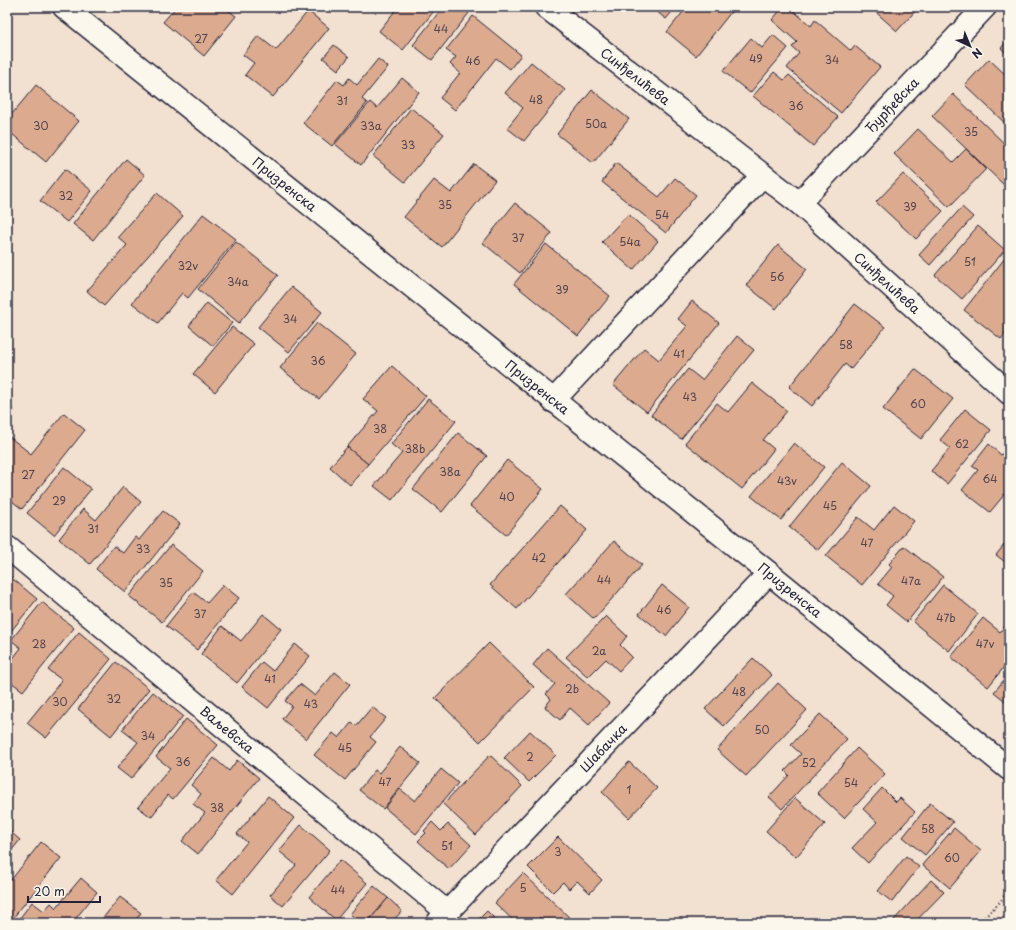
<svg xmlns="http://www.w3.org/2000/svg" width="1016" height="930" font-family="'Playpen Sans',sans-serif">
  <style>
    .building { fill: #dcaa8f; stroke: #22223b }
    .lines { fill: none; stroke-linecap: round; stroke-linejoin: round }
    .street-casing { stroke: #22223b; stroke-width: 25 }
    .path { stroke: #22223b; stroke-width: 2.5; stroke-dasharray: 1 3; stroke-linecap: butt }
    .street { stroke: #fbf7ec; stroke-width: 22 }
    .labels { text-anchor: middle; stroke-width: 3.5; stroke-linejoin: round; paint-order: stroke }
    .number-label { font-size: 11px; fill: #504450 }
    .street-label { font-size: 13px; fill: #22223b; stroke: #fbf7ec }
  </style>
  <rect width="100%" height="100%" fill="#f2e0d0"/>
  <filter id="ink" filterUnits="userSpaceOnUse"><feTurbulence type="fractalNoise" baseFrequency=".025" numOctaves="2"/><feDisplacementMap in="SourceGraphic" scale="8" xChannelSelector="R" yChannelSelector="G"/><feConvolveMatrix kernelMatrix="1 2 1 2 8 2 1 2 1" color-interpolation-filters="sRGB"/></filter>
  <g filter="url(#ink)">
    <!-- building -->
    <g class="building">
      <polygon points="176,7 230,7 228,10 236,16 204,56 163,22"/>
      <polygon points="398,7 437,7 403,50 379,31"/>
      <polygon points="443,7 461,7 469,13 432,60 413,45"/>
      <polygon points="651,7 676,7 666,19"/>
      <polygon points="687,7 699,7 704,10 706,7 735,7 696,56 667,32"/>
      <polygon points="783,7 789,7 811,26 815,20 851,51 855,46 880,67 841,113 787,68 799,53 792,47 797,42 772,20"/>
      <polygon points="870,7 919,7 897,31"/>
      <polygon points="308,11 329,28 273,97 245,75 254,63 243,55 258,36 276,50"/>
      <polygon points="473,16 521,55 510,69 496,58 455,110 440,98 460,73 450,64 456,57 446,50"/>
      <polygon points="773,35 788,48 750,93 723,71 751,38 762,48"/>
      <polygon points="1009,39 1009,56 1001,48"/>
      <polygon points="334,45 349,57 338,70 323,58"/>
      <polygon points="378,59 388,67 362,99 367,103 332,146 303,123 337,80 344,85 349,78 357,85"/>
      <polygon points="989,59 1009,78 1009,127 965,85"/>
      <polygon points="531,62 565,90 524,141 507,128 523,108 505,93"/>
      <polygon points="774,72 784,80 789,75 838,117 813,146 753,96"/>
      <polygon points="402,78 419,92 361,165 335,144 370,102 377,108"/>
      <polygon points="36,85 79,121 46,162 7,130 7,120"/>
      <polygon points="592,90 629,119 593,163 557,134"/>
      <polygon points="953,94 1009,148 1009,181 1005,186 932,116"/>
      <polygon points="411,108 444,134 405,182 373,156"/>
      <polygon points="918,129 953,162 966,149 986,169 949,207 894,154"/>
      <polygon points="126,159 145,175 93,240 73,224"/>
      <polygon points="616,163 659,197 675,178 696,195 666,233 602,182"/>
      <polygon points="474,164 495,180 442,247 404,217 434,180 451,193"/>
      <polygon points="65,169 92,191 67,222 40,201"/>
      <polygon points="903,174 943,211 916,239 876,202"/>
      <polygon points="157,193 183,216 104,306 87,291 127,245 118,237"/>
      <polygon points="515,203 552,233 520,273 483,243"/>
      <polygon points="962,207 973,217 930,265 919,255"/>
      <polygon points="203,214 236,239 188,298 182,293 158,323 132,303"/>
      <polygon points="628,214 658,241 633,270 602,242"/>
      <polygon points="978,226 1005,250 962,299 935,275"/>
      <polygon points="236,242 278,275 239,323 198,289"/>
      <polygon points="546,244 610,296 578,336 514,284"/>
      <polygon points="778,245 807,269 776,309 746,285"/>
      <polygon points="1009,253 1009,329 1001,339 964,310"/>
      <polygon points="291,287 322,312 289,352 258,327"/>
      <polygon points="692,301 719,323 647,412 613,385 644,348 659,360 687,326 678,319"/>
      <polygon points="207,303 232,323 213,346 189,326"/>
      <polygon points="855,304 885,327 851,369 845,364 812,406 789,387"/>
      <polygon points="317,323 356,354 319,399 280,368"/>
      <polygon points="232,327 254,344 215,392 193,374"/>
      <polygon points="737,336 754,350 681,439 651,415 688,369 702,380"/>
      <polygon points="392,366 426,396 368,464 347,447 378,411 363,399"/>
      <polygon points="915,369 953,399 921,439 883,409"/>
      <polygon points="752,383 787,411 763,440 774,449 742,489 685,443 717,403 728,412"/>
      <polygon points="428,399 456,421 392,500 374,486 402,453 391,444"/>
      <polygon points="7,404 14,410 7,419"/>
      <polygon points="965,409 991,430 947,484 931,471 950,448 940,440"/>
      <polygon points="64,413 85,430 22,509 7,497 7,435 31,454"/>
      <polygon points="458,433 487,456 442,512 413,489"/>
      <polygon points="794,443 824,467 781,520 751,496"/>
      <polygon points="989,444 1001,455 1009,445 1009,489 990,512 962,490 978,470 972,466"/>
      <polygon points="347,447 368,464 350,485 330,467"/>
      <polygon points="507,460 543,489 506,535 470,506"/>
      <polygon points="842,462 871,486 818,550 789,527"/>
      <polygon points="64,467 91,489 54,535 27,513"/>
      <polygon points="123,487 141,502 90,564 59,539 83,509 96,520"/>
      <polygon points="894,505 914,521 862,585 826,556 858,517 874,530"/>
      <polygon points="560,506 587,530 517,609 490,585"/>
      <polygon points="163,511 180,524 125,592 96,569 114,546 123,553 135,537 139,540"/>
      <polygon points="1009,539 1009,565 996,555"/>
      <polygon points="614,541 642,565 594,619 566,594"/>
      <polygon points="171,545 203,571 162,622 129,596"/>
      <polygon points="904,546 943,577 907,622 886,605 893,596 878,584 892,567 889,564"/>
      <polygon points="7,574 37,599 7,636"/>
      <polygon points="223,585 239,598 197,650 166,626 193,592 207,603"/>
      <polygon points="662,585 689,607 666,636 639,614"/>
      <polygon points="943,585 978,614 949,651 913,622"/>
      <polygon points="42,602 74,628 23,691 7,679 7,666 21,648 11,640"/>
      <polygon points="263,614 281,629 237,683 201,654 222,626 241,641"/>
      <polygon points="606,616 627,636 620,645 632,657 619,671 606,659 588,677 566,657"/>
      <polygon points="983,618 1000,632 1009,621 1009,661 988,687 951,657"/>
      <polygon points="79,632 111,659 46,738 27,723 62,680 48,670"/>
      <polygon points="489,643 534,687 480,742 435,698"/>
      <polygon points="295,644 310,656 268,708 242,687 262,662 273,671"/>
      <polygon points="547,648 609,703 589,725 570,708 560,720 545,707 551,699 546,694 555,684 533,665"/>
      <polygon points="753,658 772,675 724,726 705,709"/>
      <polygon points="116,662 149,689 111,736 78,709"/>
      <polygon points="335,672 350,684 306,739 282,719 292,706 285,701 300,684 315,696"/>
      <polygon points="1009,674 1009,704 994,692"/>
      <polygon points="778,683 807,710 746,776 717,750"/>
      <polygon points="153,692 183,716 131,779 117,768 138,742 122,730"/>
      <polygon points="372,707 386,718 370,737 376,742 345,780 314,755 333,733 339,738 352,722 356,726"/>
      <polygon points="820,714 847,739 782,809 769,797 789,775 785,771 801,754 791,745"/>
      <polygon points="186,719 218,745 173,799 168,795 151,817 138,807 170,768 156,757"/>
      <polygon points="530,731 556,755 529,782 504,758"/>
      <polygon points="400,747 420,763 383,809 359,790 375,770 379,773"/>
      <polygon points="857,748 885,774 844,818 817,793"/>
      <polygon points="490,755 522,786 476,835 443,804"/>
      <polygon points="214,758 229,771 237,760 259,778 198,854 182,841 205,813 193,804 201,794 191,785"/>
      <polygon points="629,762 657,788 629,818 602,792"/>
      <polygon points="441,769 458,783 416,834 385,808 400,789 415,801"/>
      <polygon points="882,788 896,802 900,798 915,812 868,863 852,848 877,822 863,809"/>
      <polygon points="268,796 294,818 233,894 216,880 247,842 237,834"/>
      <polygon points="795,798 825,824 796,857 766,831"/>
      <polygon points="930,803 953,822 925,855 903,837"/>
      <polygon points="432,822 441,831 448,824 471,845 449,869 418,841 426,833 424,831"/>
      <polygon points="301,825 330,850 283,906 270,895 296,865 279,851"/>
      <polygon points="954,828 981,851 950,888 922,865"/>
      <polygon points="7,829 20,840 7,856"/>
      <polygon points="558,837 602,880 590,893 577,881 569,889 563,882 553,892 528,867"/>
      <polygon points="41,842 61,858 9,923 7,923 7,876 11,880"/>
      <polygon points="906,856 919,867 892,902 878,891"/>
      <polygon points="340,860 367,883 336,920 309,897"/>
      <polygon points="523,873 575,923 545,923 540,917 534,923 516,923 495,903"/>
      <polygon points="81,878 97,892 72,923 16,923 32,902 44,911 51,903 56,908"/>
      <polygon points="931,880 944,892 914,923 897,923 894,920"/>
      <polygon points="374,886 388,898 367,923 361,923 350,914"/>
      <polygon points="120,897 141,913 133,923 99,923"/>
      <polygon points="388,898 402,911 391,923 367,923"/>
      <polygon points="487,911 499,923 475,923"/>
    </g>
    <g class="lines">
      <defs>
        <g id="street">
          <path id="s1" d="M64,7L769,573L1009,769"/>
          <path id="s2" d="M546,7L799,203L1009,393"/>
          <path id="s3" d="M799,203L985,7"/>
          <polyline points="553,401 763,175"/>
          <path id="s4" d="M7,547L447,912"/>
          <path id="s5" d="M438,922L769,573"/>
        </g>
      </defs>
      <!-- street casing -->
      <use href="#street" class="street-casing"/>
      <!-- path -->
      <polyline class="path" points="979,923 1001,901 1009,887"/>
      <!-- street -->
      <use href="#street" class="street"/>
    </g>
  </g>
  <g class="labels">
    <!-- number labels -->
    <g class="number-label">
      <text x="441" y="33">44</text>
      <text x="201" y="43">27</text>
      <text x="756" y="63">49</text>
      <text x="832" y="64">34</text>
      <text x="473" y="65">46</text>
      <text x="536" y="104">48</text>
      <text x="342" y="105">31</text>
      <text x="796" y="110">36</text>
      <text x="596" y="128">50a</text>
      <text x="41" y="130">30</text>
      <text x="371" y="130">33a</text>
      <text x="971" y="136">35</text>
      <text x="408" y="149">33</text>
      <text x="66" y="200">32</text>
      <text x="445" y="209">35</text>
      <text x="910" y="211">39</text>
      <text x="662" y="219">54</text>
      <text x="518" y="242">37</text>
      <text x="630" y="246">54a</text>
      <text x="970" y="266">51</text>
      <text x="188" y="270">32v</text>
      <text x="777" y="281">56</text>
      <text x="238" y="286">34a</text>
      <text x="562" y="294">39</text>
      <text x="290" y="323">34</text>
      <text x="846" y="349">58</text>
      <text x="679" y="358">41</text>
      <text x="318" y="365">36</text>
      <text x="690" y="401">43</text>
      <text x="918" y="408">60</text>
      <text x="380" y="433">38</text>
      <text x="962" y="448">62</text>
      <text x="415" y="453">38b</text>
      <text x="450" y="476">38a</text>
      <text x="28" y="479">27</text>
      <text x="990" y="483">64</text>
      <text x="787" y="485">43v</text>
      <text x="507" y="501">40</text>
      <text x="59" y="505">29</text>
      <text x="830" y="510">45</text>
      <text x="93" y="533">31</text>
      <text x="867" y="547">47</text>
      <text x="143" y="553">33</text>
      <text x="539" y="562">42</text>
      <text x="604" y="584">44</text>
      <text x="911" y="585">47a</text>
      <text x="166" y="587">35</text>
      <text x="664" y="614">46</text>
      <text x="200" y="618">37</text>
      <text x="946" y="622">47b</text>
      <text x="39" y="648">28</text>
      <text x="985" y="648">47v</text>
      <text x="599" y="655">2a</text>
      <text x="270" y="683">41</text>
      <text x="572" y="693">2b</text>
      <text x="739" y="696">48</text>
      <text x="114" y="703">32</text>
      <text x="60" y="706">30</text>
      <text x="311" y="708">43</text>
      <text x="762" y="734">50</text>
      <text x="148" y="740">34</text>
      <text x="345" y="752">45</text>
      <text x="530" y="761">2</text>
      <text x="183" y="766">36</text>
      <text x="809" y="767">52</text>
      <text x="385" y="786">47</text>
      <text x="851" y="787">54</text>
      <text x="629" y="794">1</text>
      <text x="217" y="812">38</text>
      <text x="928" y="833">58</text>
      <text x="447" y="850">51</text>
      <text x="558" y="856">3</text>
      <text x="952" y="862">60</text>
      <text x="523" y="892">5</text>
      <text x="338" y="894">44</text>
    </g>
    <!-- street labels -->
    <g class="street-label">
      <text dy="5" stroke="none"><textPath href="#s2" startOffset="113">Синђелићева</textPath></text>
      <text dy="5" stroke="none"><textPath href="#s3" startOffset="135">Ђурђевска</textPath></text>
      <text dy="5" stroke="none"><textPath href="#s1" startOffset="283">Призренска</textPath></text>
      <text dy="5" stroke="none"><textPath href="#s2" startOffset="439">Синђелићева</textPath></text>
      <text dy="5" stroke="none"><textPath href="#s1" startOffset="607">Призренска</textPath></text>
      <text dy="5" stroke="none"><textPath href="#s1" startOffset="931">Призренска</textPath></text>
      <text dy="5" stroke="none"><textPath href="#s4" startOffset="286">Ваљевска</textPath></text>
      <text dy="5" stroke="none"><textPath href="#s5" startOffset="240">Шабачка</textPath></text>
    </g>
  </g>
  <!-- margin -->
  <rect width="1016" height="930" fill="none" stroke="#fbf7ec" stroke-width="24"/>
  <rect x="12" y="12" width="992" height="906" fill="none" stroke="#22223b" stroke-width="1.5" filter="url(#ink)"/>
  <!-- north arrow -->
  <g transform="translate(970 46) rotate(136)" stroke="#fbf7ec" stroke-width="3" paint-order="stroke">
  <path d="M0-3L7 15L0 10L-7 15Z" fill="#22223b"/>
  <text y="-6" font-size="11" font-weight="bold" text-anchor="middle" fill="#22223b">N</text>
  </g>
  <!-- scale -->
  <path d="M28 896v6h72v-6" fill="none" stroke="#22223b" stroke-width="2"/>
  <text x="34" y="896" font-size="12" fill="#22223b" stroke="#fbf7ec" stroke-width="3" paint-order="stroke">20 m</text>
</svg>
